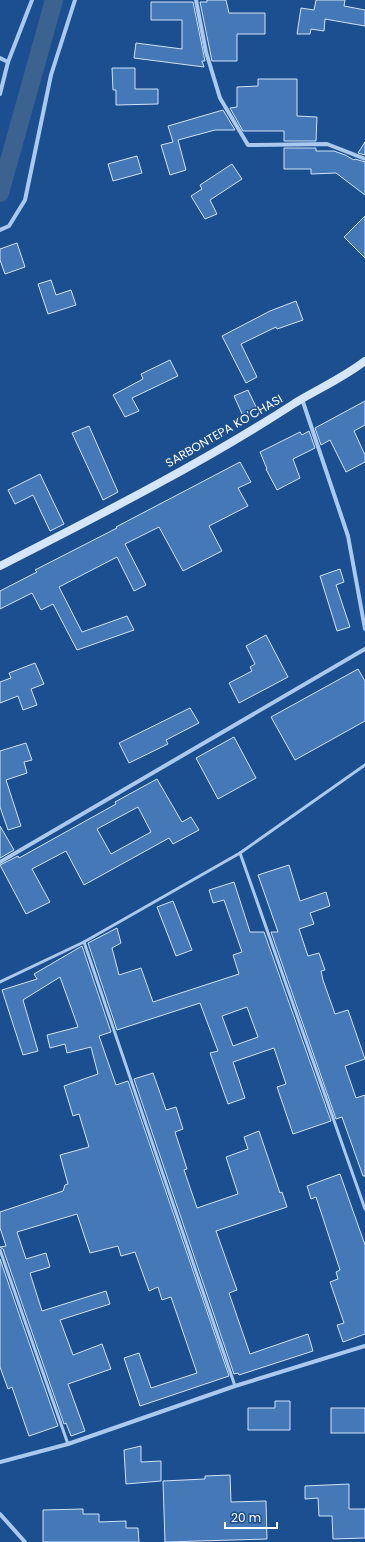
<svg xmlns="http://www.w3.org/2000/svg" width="365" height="1542" font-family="Poppins,sans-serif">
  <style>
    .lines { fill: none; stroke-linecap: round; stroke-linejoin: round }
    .canal { stroke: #3c6290; stroke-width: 18 }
    .building { fill: #4478b7; stroke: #cfe3fa; fill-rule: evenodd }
    .lane { stroke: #a9c9ee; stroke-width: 3 }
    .street { stroke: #a9c9ee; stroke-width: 4 }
    .secondary { stroke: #d6e6fa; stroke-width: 8 }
    .labels { text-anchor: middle; stroke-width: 3; stroke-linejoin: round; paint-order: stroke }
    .street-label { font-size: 12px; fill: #fff; stroke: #1b4f8f }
  </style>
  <rect width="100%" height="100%" fill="#1b4f8f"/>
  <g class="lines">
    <!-- canal -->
    <polyline class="canal" points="0,193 54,0"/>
  </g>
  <!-- building -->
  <g class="building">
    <polygon points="207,0 226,0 229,13 265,13 265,34 237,34 237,61 212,61 200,2 207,2"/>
    <polygon points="316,0 345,0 344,6 365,10 365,26 325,19 324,31 311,29 310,34 297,34 301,8 314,10"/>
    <polygon points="151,2 193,2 205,61 202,61 204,67 134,58 136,43 182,49 182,20 151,20"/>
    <polygon points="112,68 135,68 135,89 158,89 158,104 116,105 116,90 113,90"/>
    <polygon points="258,79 297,79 297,116 317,117 316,141 284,141 284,131 243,131 230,108 237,107 237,87 258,86"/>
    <polygon points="223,110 235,130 215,130 178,140 186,170 170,175 161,145 173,142 168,126"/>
    <polygon points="365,142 365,155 358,153"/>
    <polygon points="284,148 316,148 316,151 334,151 345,155 354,160 355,159 365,162 365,195 336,173 311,174 311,169 284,169"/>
    <polygon points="137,156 142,173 113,181 108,164"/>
    <polygon points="232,164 242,179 210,200 217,214 205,219 191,196 202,189 200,185"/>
    <polygon points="365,216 365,258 344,237"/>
    <polygon points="17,243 25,267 5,274 0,260 0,249"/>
    <polygon points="51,280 56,295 71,290 76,305 48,314 38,284"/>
    <polygon points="296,301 303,320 277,329 276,327 241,344 257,377 246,383 222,336 270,311"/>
    <polygon points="170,360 178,376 132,398 139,411 125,417 113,395 143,379 141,374"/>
    <polygon points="248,390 257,409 243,416 234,396"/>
    <polygon points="365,401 365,425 354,431 365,455 365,462 346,472 330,440 321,445 315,428"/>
    <polygon points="89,426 118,492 103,500 72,433"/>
    <polygon points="309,431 315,448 293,459 300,478 277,490 266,469 267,469 260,452 300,432 302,435"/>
    <polygon points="240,462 251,482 238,488 248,506 209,526 222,551 183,571 159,527 125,544 146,585 134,591 117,557 59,587 82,632 127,616 134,630 77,650 53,604 41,610 32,593 0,609 0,591 37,572 35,570 117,528 116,527"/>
    <polygon points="40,474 64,524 50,531 33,495 15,504 8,490"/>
    <polygon points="340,569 344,582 336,585 350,627 337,631 320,576"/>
    <polygon points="266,635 288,677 239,703 229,683 252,671 250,667 255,664 246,646"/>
    <polygon points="35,663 44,684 31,689 37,705 23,710 18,696 0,703 0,682 11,678 9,673"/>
    <polygon points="358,669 365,681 365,721 295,760 271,717"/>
    <polygon points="190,708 199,723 166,740 168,744 129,763 119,743"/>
    <polygon points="234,737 256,778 218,799 196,758"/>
    <polygon points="26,743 32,760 24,762 27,773 6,780 21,826 8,830 0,807 0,751"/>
    <path d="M157,779L182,822L191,817L199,830L173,844L169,838L84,885L66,851L32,869L50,902L26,914L0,865L18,856L19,858L116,804L115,802ZM138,807L151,832L111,854L97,829Z"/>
    <polygon points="0,826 14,850 0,858"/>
    <polygon points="289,865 300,901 326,892 330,906 310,913 314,924 299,929 308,956 319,953 325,970 321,971 323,980 335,1014 348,1010 365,1059 345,1066 356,1098 365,1095 365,1176 363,1176 342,1117 336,1119 271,932 278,932 258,875"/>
    <path d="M234,882L250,932H264L331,1121L293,1134L277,1087L286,1084L274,1048L233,1062L245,1098L228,1104L210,1053L218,1051L200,1003L117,1030L88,943L117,928L121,943L112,948L119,975L141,968L153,1002L239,974L233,955L242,952L224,900L213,903L209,890ZM247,1007L258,1037L233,1046L222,1016Z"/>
    <polygon points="173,901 192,950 176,956 157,907"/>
    <polygon points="82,946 111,1032 99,1036 116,1085 128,1081 229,1376 140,1406 124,1358 139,1353 151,1388 197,1373 171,1297 162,1300 158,1287 149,1291 135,1252 121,1256 118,1246 90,1253 77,1214 17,1232 26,1259 46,1253 50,1267 30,1273 42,1311 106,1291 110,1304 60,1320 73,1355 102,1344 111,1369 68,1384 85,1431 71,1436 66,1423 64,1424 3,1249 0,1247 6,1246 0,1228 0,1212 63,1191 65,1185 68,1184 60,1155 89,1147 79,1114 73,1116 64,1086 98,1074 91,1047 67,1053 65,1044 50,1048 47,1035 78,1027 60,977 23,1000 38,1051 23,1055 2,990 37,979 34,974"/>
    <polygon points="153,1073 166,1110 176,1107 183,1129 175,1132 187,1169 184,1170 197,1208 238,1194 226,1157 248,1149 244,1137 259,1131 280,1193 282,1192 287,1207 216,1231 237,1290 229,1293 250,1354 308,1334 313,1351 239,1375 238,1373 234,1374 134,1079"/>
    <polygon points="340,1174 365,1245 365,1334 343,1342 337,1325 344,1323 330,1282 338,1279 336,1272 340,1270 316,1197 311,1199 307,1186"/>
    <polygon points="0,1259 58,1426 29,1436 12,1387 8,1389 0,1367"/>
    <polygon points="275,1401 290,1401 290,1430 248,1430 248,1408 275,1408"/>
    <rect x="331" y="1408" width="34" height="25"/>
    <polygon points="141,1446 141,1462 161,1461 161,1481 126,1484 124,1450"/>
    <polygon points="230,1475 231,1502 266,1501 267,1539 165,1542 163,1481 205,1479 205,1476"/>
    <polygon points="349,1484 349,1509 365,1509 365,1538 333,1539 332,1516 319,1516 318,1498 305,1499 305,1486"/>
    <polygon points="83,1509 83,1514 99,1514 99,1522 126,1521 126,1528 138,1528 139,1542 43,1542 43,1510"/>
  </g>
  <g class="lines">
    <!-- lane -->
    <g class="lane">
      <polyline points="240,853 365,1209"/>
      <polyline points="84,942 235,1386"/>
      <polyline points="0,982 84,942 240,853 365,765"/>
      <polyline points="0,1250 68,1444"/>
    </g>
    <!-- street -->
    <g class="street">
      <polyline points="196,0 206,52 220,98 248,145 327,144 365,159"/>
      <polyline points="0,58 8,62 32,0"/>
      <polyline points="0,94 8,62"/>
      <polyline points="0,230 9,226 25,200 51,75 75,0"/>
      <polyline points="302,399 348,536 365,629"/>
      <polyline points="0,862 365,649"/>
      <polyline points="0,1462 68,1444 235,1386 365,1346"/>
      <polyline points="0,1514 25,1542"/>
    </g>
    <!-- secondary -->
    <path class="secondary" d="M0,566C100,515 201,464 295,403C318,389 343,378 365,361"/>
  </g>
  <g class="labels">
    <!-- street labels -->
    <g class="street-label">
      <text transform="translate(224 431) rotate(-30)" y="4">SARBONTEPA KO'CHASI</text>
    </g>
  </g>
  <!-- scale -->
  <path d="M225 1522v6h52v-6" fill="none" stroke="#ffffff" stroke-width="2"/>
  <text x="231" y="1522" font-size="12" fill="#ffffff" stroke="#1b4f8f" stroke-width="3" paint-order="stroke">20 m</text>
</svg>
